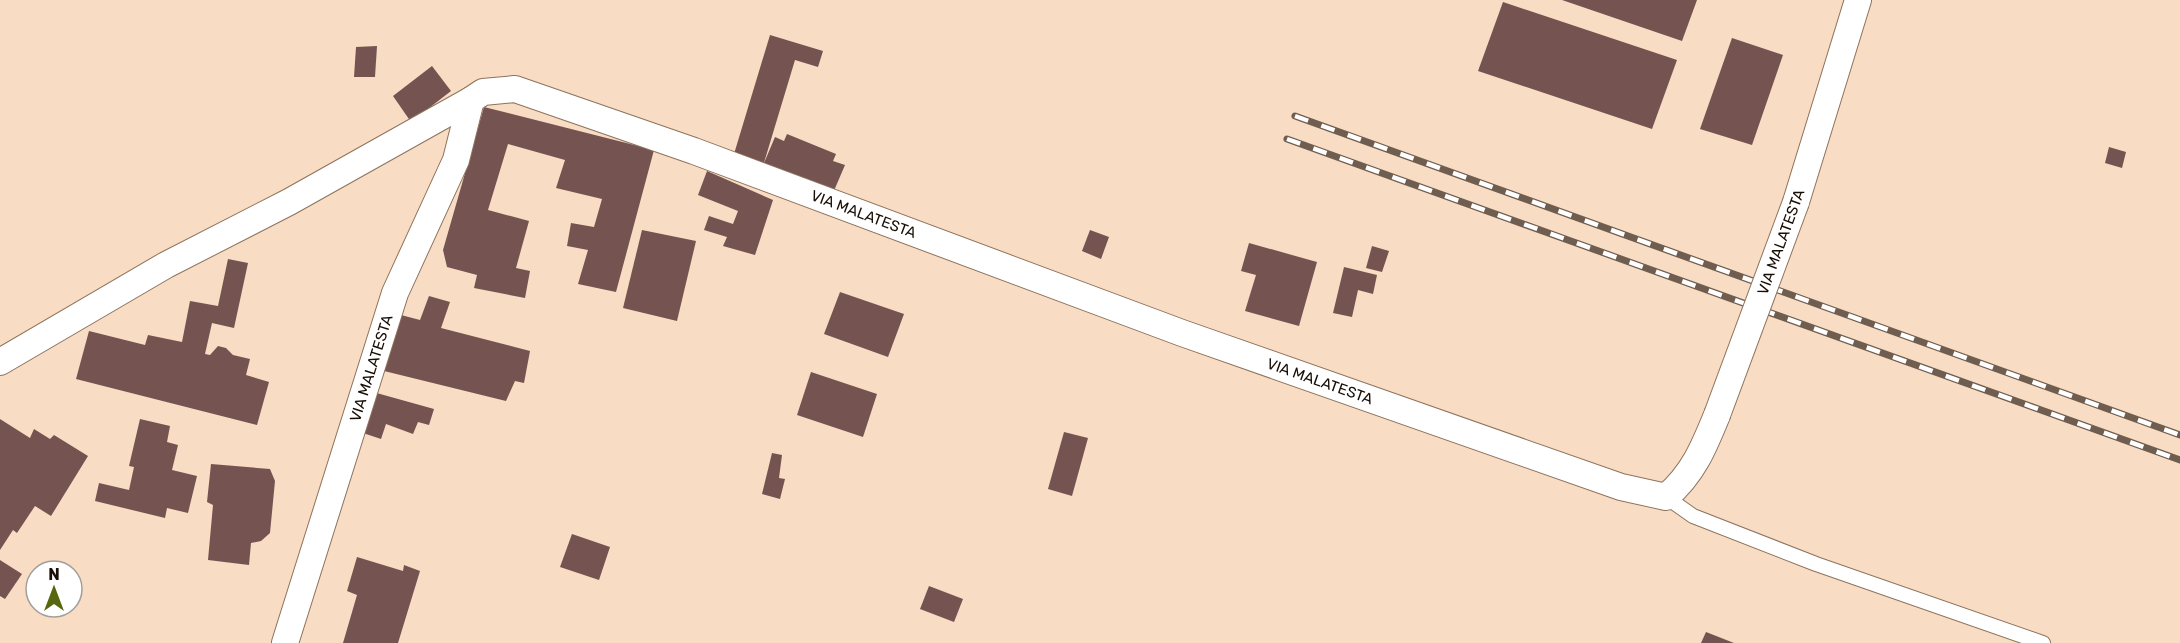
<svg xmlns="http://www.w3.org/2000/svg" width="2180" height="643" font-family="Rubik,sans-serif">
  <style>
    .building { fill: #745351 }
    .lines { fill: none; stroke-linecap: round; stroke-linejoin: round }
    .lane-casing { stroke: #8d735d; stroke-width: 16 }
    .street-casing { stroke: #8d735d; stroke-width: 28 }
    .lane { stroke: #fff; stroke-width: 14 }
    .street { stroke: #fff; stroke-width: 26 }
    .rail-casing { stroke: #6f5e50; stroke-width: 7 }
    .rail { stroke: #fff; stroke-width: 4.5; stroke-dasharray: 14; stroke-linecap: butt }
    .street-bridge-casing { stroke: #8d735d; stroke-width: 28; stroke-linecap: butt }
    .street-bridge { stroke: #fff; stroke-width: 26 }
    .labels { text-anchor: middle; stroke-width: 6; stroke-linejoin: round; paint-order: stroke }
    .street-label { font-size: 15px; fill: #170e06; stroke: #fff }
  </style>
  <rect width="100%" height="100%" fill="#f8dcc3"/>
  <!-- building -->
  <g class="building">
    <polygon points="1562,0 1697,0 1682,41"/>
    <polygon points="1503,2 1677,60 1652,129 1478,71"/>
    <polygon points="770,35 823,51 818,67 795,60 763,166 734,154"/>
    <polygon points="1732,38 1783,55 1752,145 1700,129"/>
    <polygon points="377,46 375,77 354,77 356,47"/>
    <polygon points="432,66 451,91 411,122 393,96"/>
    <polygon points="484,107 654,150 616,292 578,284 588,250 567,246 571,223 594,227 602,199 556,188 565,160 508,144 488,210 529,221 516,268 530,271 525,298 474,288 477,275 447,267 443,250"/>
    <polygon points="787,134 836,154 833,161 845,165 833,193 764,163 775,137 784,141"/>
    <polygon points="2109,147 2126,152 2122,168 2105,163"/>
    <polygon points="707,171 773,200 755,255 723,246 727,237 704,230 709,216 733,224 738,211 698,195"/>
    <polygon points="642,230 696,241 677,321 623,308"/>
    <polygon points="1090,230 1109,237 1101,259 1082,251"/>
    <polygon points="1249,243 1317,262 1299,326 1245,311 1256,275 1241,271"/>
    <polygon points="1372,246 1389,251 1382,272 1366,268"/>
    <polygon points="228,259 248,263 234,328 212,323 205,354 210,355 218,346 226,348 233,355 250,359 246,375 269,382 257,425 76,379 89,331 145,345 148,335 182,342 190,301 218,306"/>
    <polygon points="1344,267 1377,275 1373,294 1358,290 1352,317 1333,313"/>
    <polygon points="840,292 904,314 888,357 824,334"/>
    <polygon points="429,296 450,302 441,328 530,351 524,383 515,381 506,401 380,370 401,315 420,320"/>
    <polygon points="811,372 877,394 863,437 797,415"/>
    <polygon points="373,392 434,409 429,425 418,422 413,434 386,424 381,439 360,432"/>
    <polygon points="0,419 30,438 34,429 50,439 54,435 88,456 51,516 35,506 17,533 13,530 0,550"/>
    <polygon points="140,419 170,426 167,442 178,445 172,470 197,476 188,513 167,508 165,518 95,501 99,483 129,490 134,467 129,466"/>
    <polygon points="1064,432 1088,438 1072,496 1048,489"/>
    <polygon points="772,453 782,455 779,478 785,479 780,499 762,494"/>
    <polygon points="211,464 270,469 275,481 270,533 261,541 251,543 249,565 208,560 213,505 207,502"/>
    <polygon points="572,534 610,547 599,580 560,567"/>
    <polygon points="357,557 403,571 404,565 420,571 398,643 343,643 357,595 347,591"/>
    <polygon points="0,560 22,574 5,599 0,596"/>
    <polygon points="929,586 963,599 954,622 920,609"/>
    <polygon points="1706,632 1734,643 1701,643"/>
  </g>
  <g class="lines">
    <defs>
      <polyline id="lane" points="1666,497 1693,516 1816,564 2043,643"/>
      <g id="street">
        <polyline points="1796,202 1858,0"/>
        <polyline points="0,362 166,265 289,202 471,100"/>
        <path id="s1" d="M285,643L395,293L456,160L471,100L483,92L515,89L694,151L1182,333L1621,487L1666,497C1693,474 1704,447 1717,415"/>
      </g>
    </defs>
    <!-- lane casing -->
    <use href="#lane" class="lane-casing"/>
    <!-- street casing -->
    <use href="#street" class="street-casing"/>
    <!-- lane -->
    <use href="#lane" class="lane"/>
    <!-- street -->
    <use href="#street" class="street"/>
    <defs>
      <g id="rail">
        <polyline points="1295,116 2180,435"/>
        <polyline points="1287,139 2180,460"/>
      </g>
    </defs>
    <!-- rail casing -->
    <use href="#rail" class="rail-casing"/>
    <!-- rail -->
    <use href="#rail" class="rail"/>
    <defs>
      <polyline id="street-bridge" points="1717,415 1796,202"/>
    </defs>
    <!-- street-bridge casing -->
    <use href="#street-bridge" class="street-bridge-casing"/>
    <!-- street-bridge -->
    <use href="#street-bridge" class="street-bridge"/>
  </g>
  <g class="labels">
    <!-- street labels -->
    <g class="street-label">
      <text dy="5" stroke="none"><textPath href="#s1" startOffset="992">VIA MALATESTA</textPath></text>
      <text transform="translate(1781 242) rotate(-70)" y="5">VIA MALATESTA</text>
      <text dy="5" stroke="none"><textPath href="#s1" startOffset="288">VIA MALATESTA</textPath></text>
      <text dy="5" stroke="none"><textPath href="#s1" startOffset="1478">VIA MALATESTA</textPath></text>
    </g>
  </g>
  <!-- north arrow -->
  <g transform="translate(54 589)"><circle r="28" fill="#ffffff" stroke="#a29f9b" stroke-width="1.5"/>
  <path d="M0-4.5L10 22L0 15L-10 22Z" fill="#57670f"/>
  <text y="-9" font-size="16" font-weight="bold" text-anchor="middle" fill="#170e06">N</text>
  </g>
</svg>
